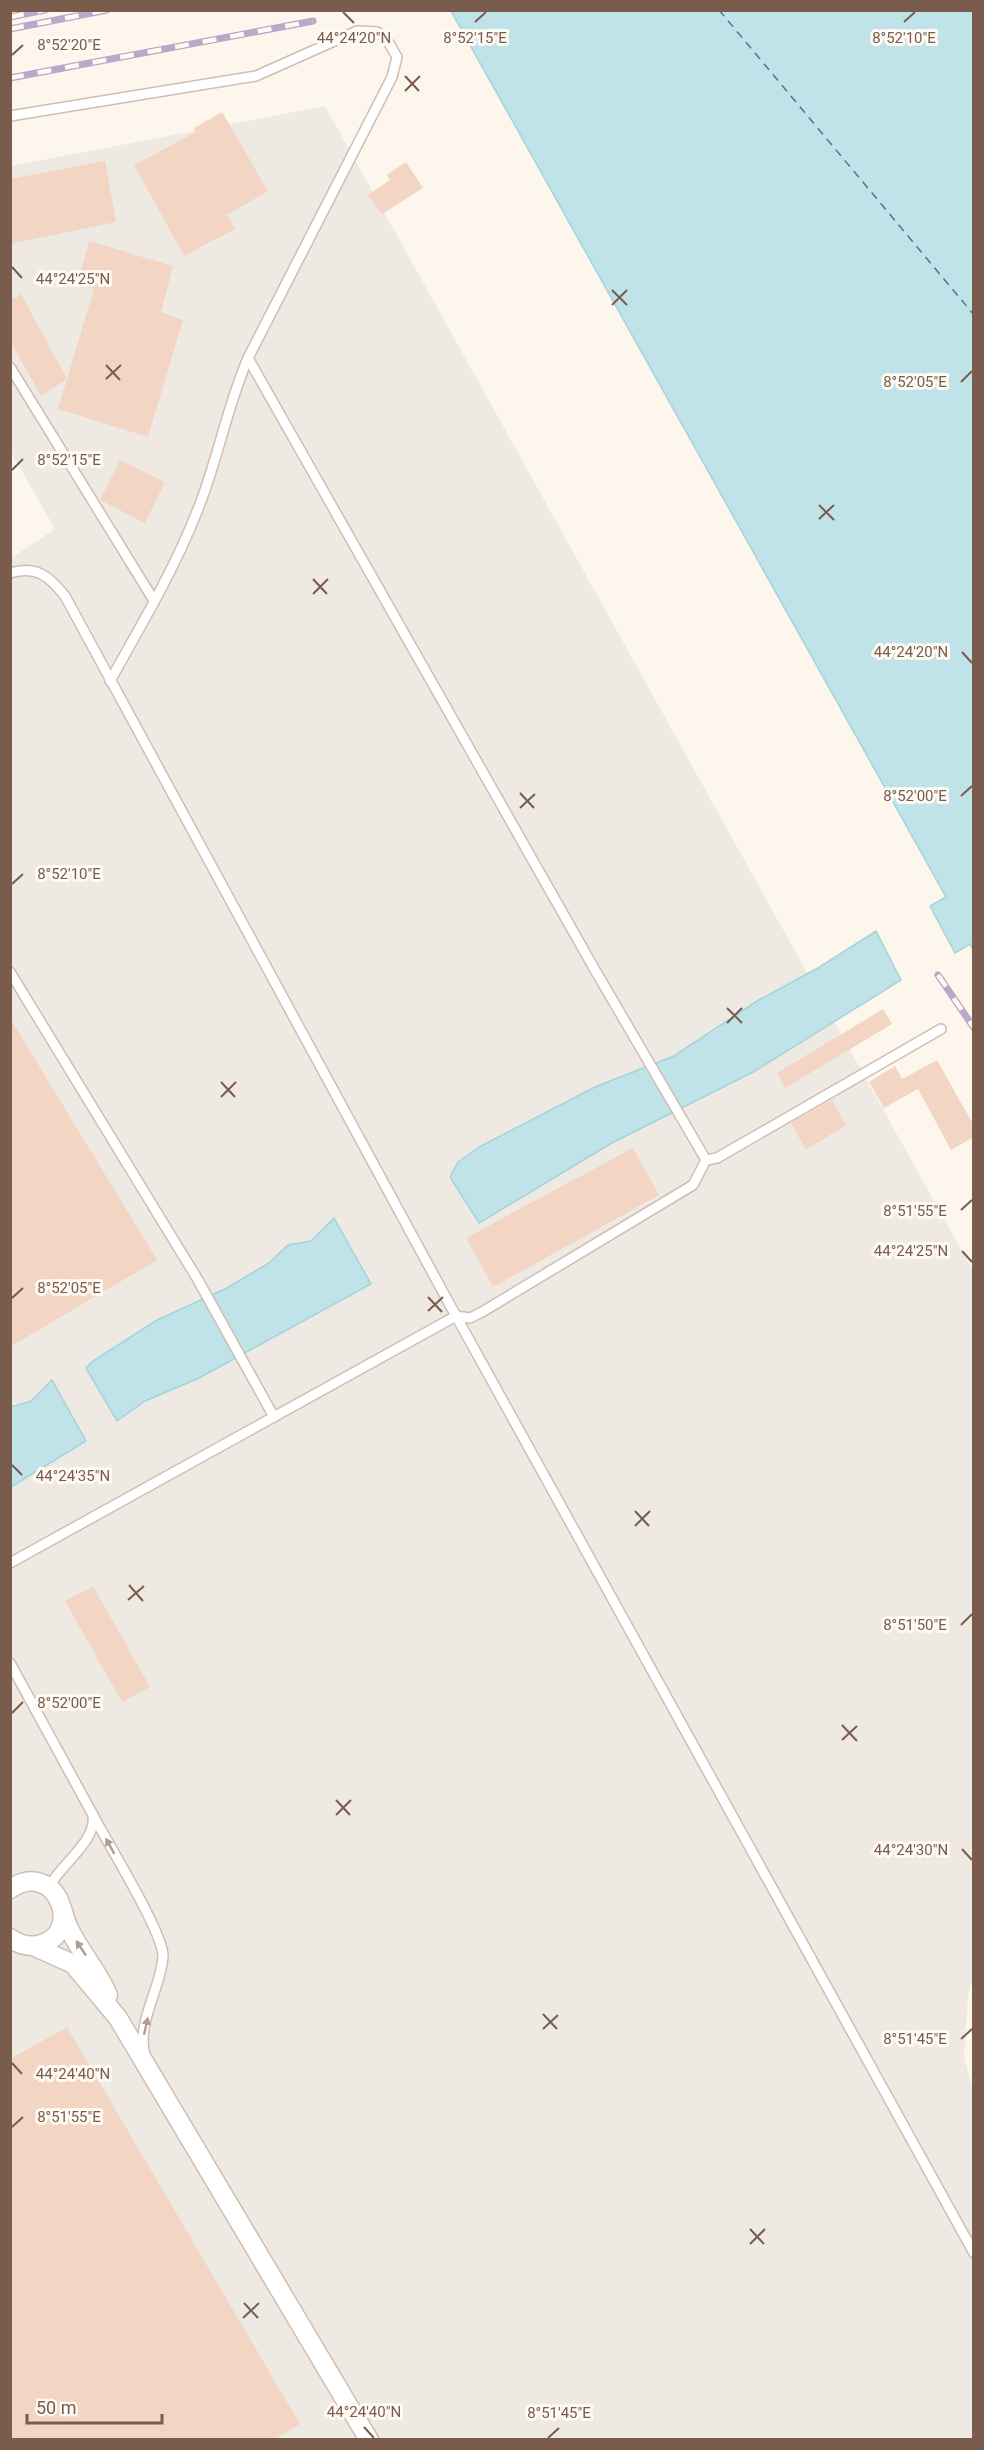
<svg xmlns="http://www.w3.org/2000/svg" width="984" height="2450" font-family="Roboto,sans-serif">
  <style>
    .industrial { fill: #efe9e4 }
    .water { fill: #bfe3e8; stroke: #a5d3da; stroke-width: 1.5 }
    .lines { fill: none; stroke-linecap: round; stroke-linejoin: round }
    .ferry { stroke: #437c86; stroke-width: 1.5; stroke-dasharray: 8 6; stroke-linecap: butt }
    .building { fill: #f3d5c3 }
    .lane-casing { stroke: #d1beb0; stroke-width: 12 }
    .street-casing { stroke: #d1beb0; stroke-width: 21 }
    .lane { stroke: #fff; stroke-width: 9 }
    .street { stroke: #fff; stroke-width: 18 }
    .rail-casing { stroke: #b9a8c9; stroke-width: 7 }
    .rail { stroke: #fffaf3; stroke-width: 4.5; stroke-dasharray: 14; stroke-linecap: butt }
    .oneway { fill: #af9d94 }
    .ticks { fill: none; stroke: #7a5c4d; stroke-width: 2 }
    .ticks-label { font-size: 15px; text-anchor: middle; fill: #7a5c4d; stroke: #fffaf3; stroke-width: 6; stroke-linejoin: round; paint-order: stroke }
  </style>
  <rect width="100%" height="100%" fill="#fdf6ec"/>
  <!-- industrial -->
  <polygon class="industrial" points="325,106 973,1271 974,1975 968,1996 964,2057 974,2096 973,2439 11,2440 10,559 55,529 11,452 11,166"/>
  <!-- water -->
  <g class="water">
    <polygon points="451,11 973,11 973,950 970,944 955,953 930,906 946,897"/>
    <polygon points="876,931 901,980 755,1071 610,1144 479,1223 450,1177 458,1162 481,1146 595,1087 674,1056 757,1001 818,968"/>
    <polygon points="334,1218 371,1284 197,1379 145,1401 117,1421 86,1368 93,1361 157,1320 225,1289 269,1263 288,1245 311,1241"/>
    <polygon points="52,1380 86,1441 11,1487 11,1407 31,1401"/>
  </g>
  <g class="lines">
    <!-- ferry -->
    <polyline class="ferry" points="719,10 974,315"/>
  </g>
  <!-- building -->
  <g class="building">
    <polygon points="222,112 268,191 227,215 235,229 184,256 134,165 196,132 194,128"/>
    <polygon points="105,161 116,222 10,244 10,179"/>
    <polygon points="406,162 423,188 382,214 368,195 390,180 387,175"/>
    <polygon points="89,241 173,266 161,312 183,320 148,437 58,409 94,289 77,285"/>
    <polygon points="21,294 67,379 41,396 10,341 10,301"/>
    <polygon points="120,460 165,482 145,523 100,500"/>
    <polygon points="883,1009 892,1024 785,1088 777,1073"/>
    <polygon points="10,1018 157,1260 10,1347"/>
    <polygon points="937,1060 974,1126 974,1137 951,1150 918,1089 884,1108 869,1082 895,1066 902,1079"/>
    <polygon points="832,1100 846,1125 806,1150 791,1123"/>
    <polygon points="633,1148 659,1195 493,1287 466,1238"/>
    <polygon points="93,1586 150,1687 122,1702 65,1601"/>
    <polygon points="67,2027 300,2424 275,2439 10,2439 10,2059"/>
  </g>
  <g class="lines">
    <defs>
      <g id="lane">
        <path d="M10,116L256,76L357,31L377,32L386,38L397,57L392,77L248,358C226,409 217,464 196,514C173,572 140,627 110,681"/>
        <polyline points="248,358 595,970 706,1160"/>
        <polyline points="10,367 153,599"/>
        <path d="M10,573C36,565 49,576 65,596L456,1316L974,2253"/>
        <polyline points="10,972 198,1280 274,1417"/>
        <polyline points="10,1563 456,1316 470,1318 482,1312 693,1185 706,1160 717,1158 941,1029"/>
        <path d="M10,1663L93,1815C97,1841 61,1864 49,1887"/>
        <path d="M93,1815C107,1842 163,1932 163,1956C161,1989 136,2022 145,2055"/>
      </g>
      <g id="street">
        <path d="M10,1889C56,1857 87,1936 37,1945C27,1947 18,1944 10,1938"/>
        <path d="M63,1911C69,1940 96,1966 108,1995"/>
        <polyline points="33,1946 73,1964 118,2018 369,2440"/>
      </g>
    </defs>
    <!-- lane casing -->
    <use href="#lane" class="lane-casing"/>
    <!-- street casing -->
    <use href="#street" class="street-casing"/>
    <!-- lane -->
    <use href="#lane" class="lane"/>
    <!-- street -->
    <use href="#street" class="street"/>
    <defs>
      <g id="rail">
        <polyline points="10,17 45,10"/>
        <polyline points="10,29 107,10"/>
        <polyline points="10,78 313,21"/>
        <polyline points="938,975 974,1028"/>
      </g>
    </defs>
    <!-- rail casing -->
    <use href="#rail" class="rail-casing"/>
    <!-- rail -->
    <use href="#rail" class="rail"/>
  </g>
  <!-- one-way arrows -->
  <defs><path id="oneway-solid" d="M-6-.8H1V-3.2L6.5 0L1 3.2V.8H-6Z" transform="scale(1.5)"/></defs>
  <g class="oneway">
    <use href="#oneway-solid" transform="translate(110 1846) rotate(-119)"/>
    <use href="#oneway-solid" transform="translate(81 1948) rotate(-124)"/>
    <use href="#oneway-solid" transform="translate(146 2026) rotate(-77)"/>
  </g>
  <!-- ticks -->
  <path class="ticks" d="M343,12L354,23M475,22L486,12M904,22L915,12M12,55L23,45M405,76L419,91M405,91L420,76M12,267L22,278M612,290L627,305M612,305L627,290M106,365L120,380M106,379L121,365M961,382L972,371M12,470L23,459M819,505L834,520M819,519L834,505M313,579L327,594M313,594L328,579M962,652L972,663M520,793L534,808M961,796L972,786M520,808L535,794M12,884L23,874M727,1008L742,1023M727,1023L742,1008M221,1082L235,1097M221,1097L236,1082M961,1210L972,1200M962,1251L972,1262M428,1297L442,1312M12,1298L23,1288M428,1311L443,1297M12,1465L22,1475M635,1511L649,1526M635,1526L650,1511M129,1585L143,1601M128,1600L144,1586M961,1625L972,1614M12,1713L23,1702M842,1725L857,1741M842,1740L857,1726M336,1800L350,1815M336,1815L351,1800M962,1849L972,1860M543,2014L557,2029M543,2029L558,2015M961,2039L972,2029M12,2063L22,2074M12,2127L23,2117M750,2229L764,2244M750,2244L765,2229M244,2303L258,2318M243,2318L259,2303M364,2427L374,2438M548,2438L559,2428"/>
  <g class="ticks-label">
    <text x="475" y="43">8°52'15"E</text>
    <text x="904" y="43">8°52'10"E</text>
    <text x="354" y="43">44°24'20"N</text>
    <text x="69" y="50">8°52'20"E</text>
    <text x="73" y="284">44°24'25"N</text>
    <text x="915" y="387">8°52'05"E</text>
    <text x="69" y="465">8°52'15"E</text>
    <text x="911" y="657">44°24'20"N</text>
    <text x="915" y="801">8°52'00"E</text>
    <text x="69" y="879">8°52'10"E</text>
    <text x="915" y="1216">8°51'55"E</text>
    <text x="911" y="1256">44°24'25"N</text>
    <text x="69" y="1293">8°52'05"E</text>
    <text x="73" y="1481">44°24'35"N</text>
    <text x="915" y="1630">8°51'50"E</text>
    <text x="69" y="1708">8°52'00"E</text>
    <text x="911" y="1855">44°24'30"N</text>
    <text x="915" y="2044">8°51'45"E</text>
    <text x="73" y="2079">44°24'40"N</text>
    <text x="69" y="2122">8°51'55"E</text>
    <text x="364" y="2417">44°24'40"N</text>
    <text x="559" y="2418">8°51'45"E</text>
  </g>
  <!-- border -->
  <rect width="984" height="2450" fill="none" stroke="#7a5c4d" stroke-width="24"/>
  <!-- scale -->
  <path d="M27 2414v9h135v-9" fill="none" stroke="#7a5c4d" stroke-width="3"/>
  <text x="36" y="2414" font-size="18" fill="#7a5c4d" stroke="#fffaf3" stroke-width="4.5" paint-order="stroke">50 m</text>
</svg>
